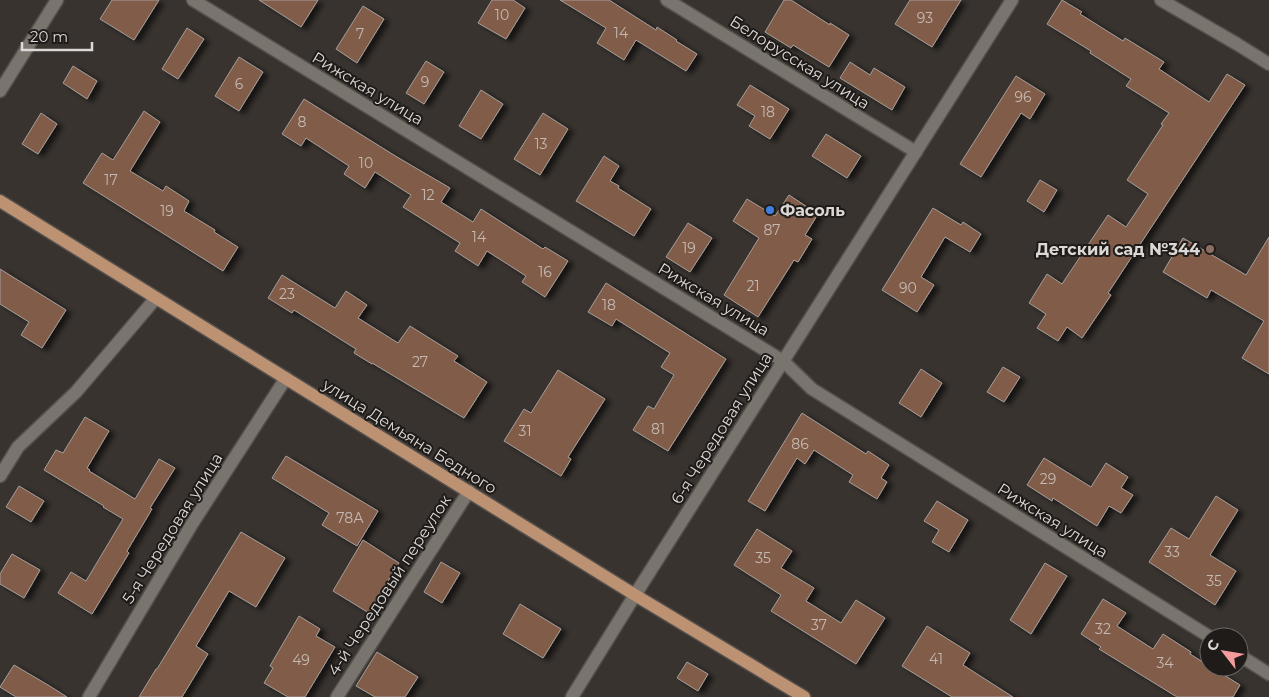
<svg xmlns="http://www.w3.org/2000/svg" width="1269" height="697" font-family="Montserrat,sans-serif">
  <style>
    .building { fill: #815d4a; stroke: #a59d99; filter: url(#shadow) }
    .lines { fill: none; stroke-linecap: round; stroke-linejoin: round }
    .minor-casing { stroke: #55504c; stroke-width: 15 }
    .major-casing { stroke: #55504c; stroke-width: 15 }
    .minor { stroke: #7a746f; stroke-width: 12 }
    .major { stroke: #bd9273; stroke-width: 12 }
    .shop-dot { fill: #3f7fe0; stroke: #1e1b19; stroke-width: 2 }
    .education-dot { fill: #8d6e63; stroke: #1e1b19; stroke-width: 2 }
    .labels { text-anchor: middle; stroke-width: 4; stroke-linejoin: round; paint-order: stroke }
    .number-label { font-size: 14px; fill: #c5b9b3 }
    .street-label { font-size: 16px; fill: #dcd8d6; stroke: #1e1b19 }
    .poi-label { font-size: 16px; font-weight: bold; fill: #dcd8d6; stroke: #1e1b19; text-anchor: start }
  </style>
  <defs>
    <filter id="shadow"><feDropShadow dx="5.5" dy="3" stdDeviation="2.5" flood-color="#0009"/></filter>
  </defs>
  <rect width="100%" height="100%" fill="#38332f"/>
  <!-- building -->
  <g class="building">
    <polygon points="112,0 159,0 134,40 100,19"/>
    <polygon points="259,0 318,0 301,27"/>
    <polygon points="492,0 513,0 525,8 506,39 478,23"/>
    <polygon points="560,0 609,0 656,30 657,27 677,40 676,41 697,54 686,71 636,40 624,60 597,43 606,28"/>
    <polygon points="784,0 791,0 830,25 830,23 849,35 829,67 793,45 791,48 765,32"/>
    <polygon points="910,0 961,0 932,47 895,24"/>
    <polygon points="1062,0 1082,12 1080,14 1123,41 1125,38 1164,62 1159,69 1209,102 1227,74 1245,85 1108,293 1111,295 1082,338 1067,327 1058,341 1037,328 1046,314 1029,303 1047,274 1062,284 1108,215 1126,227 1148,194 1127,180 1163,125 1161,124 1169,113 1126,86 1131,79 1090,53 1091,51 1047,24"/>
    <polygon points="363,6 384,19 357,63 336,49"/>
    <polygon points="187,28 204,39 178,79 162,69"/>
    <polygon points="239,57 263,72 239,111 215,96"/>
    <polygon points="426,61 444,72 424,104 406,93"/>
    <polygon points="850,62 870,75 874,68 905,87 892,110 840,78"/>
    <polygon points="73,66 97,81 87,99 63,83"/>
    <polygon points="1016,76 1045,94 1030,119 1021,113 981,177 960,164"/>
    <polygon points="750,85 789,109 770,139 749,126 755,116 737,105"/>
    <polygon points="481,90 503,104 481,139 459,126"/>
    <polygon points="304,99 397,157 450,188 441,202 473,222 481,209 543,249 545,247 568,261 545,297 522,282 526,276 487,251 478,266 455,251 460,243 403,207 411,195 375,172 365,188 344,174 349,166 306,138 301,146 282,134"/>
    <polygon points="144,111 160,122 130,171 163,191 166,186 189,201 184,211 215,230 214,232 238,247 223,271 83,183 102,153 113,160"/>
    <polygon points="41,113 57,124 38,154 22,144"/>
    <polygon points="543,113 568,129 540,175 514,159"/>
    <polygon points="826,134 861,156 847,178 812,156"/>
    <polygon points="604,156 619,166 610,181 619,186 618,188 651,209 634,236 576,201"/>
    <polygon points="1040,180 1057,190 1044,212 1027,201"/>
    <polygon points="789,195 818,214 805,235 812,239 798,262 794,260 758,317 724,295 759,238 733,221 747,199 775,216"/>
    <polygon points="933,208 961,225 963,222 981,234 970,252 945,237 921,277 934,285 917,312 882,290"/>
    <polygon points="688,223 712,238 690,272 666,257"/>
    <polygon points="1269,237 1269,374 1242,358 1264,321 1211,290 1207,298 1163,272 1183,238 1246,275"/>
    <polygon points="0,269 66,310 42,348 21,335 29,322 0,304"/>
    <polygon points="282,275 335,308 346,291 367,305 358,318 398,343 410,326 458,356 454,361 487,382 464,418 372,363 372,364 354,353 356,349 294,310 292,313 268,298"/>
    <polygon points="606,283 726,359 668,451 633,430 648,406 654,409 674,375 661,367 670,353 616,319 612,326 588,312"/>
    <polygon points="1003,367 1020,377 1004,402 987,392"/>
    <polygon points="921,369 942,383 921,417 899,403"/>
    <polygon points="558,370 605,399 568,457 571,459 561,476 504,441 524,409 531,413"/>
    <polygon points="802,413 866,454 868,451 889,465 881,478 887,482 877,499 849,482 853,475 814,450 805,464 797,458 765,511 748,501"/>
    <polygon points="85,417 109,431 87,468 90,470 89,471 135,499 159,459 175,468 150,508 152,509 127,551 129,553 92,614 58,593 71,572 86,581 123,519 103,507 104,506 44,470 56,450 63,453"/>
    <polygon points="286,456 378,511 357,546 322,525 329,513 272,478"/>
    <polygon points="1044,458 1091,487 1106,463 1128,477 1121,488 1133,495 1121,513 1109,506 1097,526 1053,498 1052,501 1027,485"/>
    <polygon points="19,486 44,501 31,522 6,507"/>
    <polygon points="1216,496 1238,510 1210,555 1236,571 1215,605 1149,562 1171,528 1189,539"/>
    <polygon points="937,501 968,520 949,552 932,542 939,530 924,521"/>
    <polygon points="757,529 792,551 781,568 814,588 806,601 841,623 856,600 885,618 856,664 771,611 781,595 734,565"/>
    <polygon points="241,532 285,558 256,607 229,591 196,646 208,654 182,697 139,697 156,669 157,669"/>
    <polygon points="363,540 399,563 369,613 333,591"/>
    <polygon points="12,554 40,570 24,598 0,584 0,574"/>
    <polygon points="441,562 460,573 442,603 424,592"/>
    <polygon points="1045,563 1067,576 1031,634 1010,620"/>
    <polygon points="1103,599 1126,613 1117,626 1153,649 1163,634 1191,652 1190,654 1209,666 1209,667 1211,667 1240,685 1233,697 1177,697 1099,649 1101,647 1081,634"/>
    <polygon points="520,604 561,629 543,658 503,634"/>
    <polygon points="299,616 320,629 316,636 335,647 305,697 288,697 264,683 273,668 270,666"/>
    <polygon points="927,626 970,653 963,665 1013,697 952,697 902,666"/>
    <polygon points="377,652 418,677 405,697 375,697 356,686"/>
    <polygon points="687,662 708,674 698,691 677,678"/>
    <polygon points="14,665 48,685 67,697 16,697 0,687"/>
  </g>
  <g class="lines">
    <defs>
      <g id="minor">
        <polyline points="193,0 783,361 812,389 1210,637"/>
        <polyline points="667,0 916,152"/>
        <polyline points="1161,0 1237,44 1269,64"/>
        <polyline points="0,91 57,0"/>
        <polyline points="0,476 18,447 76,392 156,298"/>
        <polyline points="1239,655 1269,674"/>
        <polyline points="89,697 192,524 286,378"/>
        <polyline points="337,697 469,491"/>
        <polyline points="572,697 635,595 1012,0"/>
      </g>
      <polyline id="major" points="0,201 635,595 804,697"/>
    </defs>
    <!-- minor casing -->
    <use href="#minor" class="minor-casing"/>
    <!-- major casing -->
    <use href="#major" class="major-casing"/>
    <!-- minor -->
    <use href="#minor" class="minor"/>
    <!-- major -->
    <use href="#major" class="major"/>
  </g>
  <!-- markers -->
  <circle class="shop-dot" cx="770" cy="210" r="5"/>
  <circle class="education-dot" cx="1210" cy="249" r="5"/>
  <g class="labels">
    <!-- number labels -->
    <g class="number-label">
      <text x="502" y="20">10</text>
      <text x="925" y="23">93</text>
      <text x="621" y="38">14</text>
      <text x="360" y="39">7</text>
      <text x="425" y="87">9</text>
      <text x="239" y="89">6</text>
      <text x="1023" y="102">96</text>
      <text x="768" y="117">18</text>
      <text x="302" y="127">8</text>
      <text x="541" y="149">13</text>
      <text x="366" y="168">10</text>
      <text x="111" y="185">17</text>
      <text x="428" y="200">12</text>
      <text x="167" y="216">19</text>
      <text x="772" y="235">87</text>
      <text x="479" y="242">14</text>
      <text x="689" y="253">19</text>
      <text x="545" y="277">16</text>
      <text x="753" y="291">21</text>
      <text x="908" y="293">90</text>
      <text x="287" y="299">23</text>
      <text x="609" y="310">18</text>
      <text x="420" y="367">27</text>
      <text x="658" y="434">81</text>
      <text x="525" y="436">31</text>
      <text x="800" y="449">86</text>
      <text x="1048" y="484">29</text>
      <text x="350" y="523">78А</text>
      <text x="1172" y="557">33</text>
      <text x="763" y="563">35</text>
      <text x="1214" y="586">35</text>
      <text x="819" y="630">37</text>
      <text x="1103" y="634">32</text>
      <text x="936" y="664">41</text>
      <text x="301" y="665">49</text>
      <text x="1165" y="668">34</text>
    </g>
    <!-- street labels -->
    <g class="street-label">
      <text transform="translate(800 62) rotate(32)" y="6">Белорусская улица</text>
      <text transform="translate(368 88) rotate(31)" y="6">Рижская улица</text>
      <text transform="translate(714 299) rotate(31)" y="6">Рижская улица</text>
      <text transform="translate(721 428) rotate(-58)" y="6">6-я Чередовая улица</text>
      <text transform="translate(410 436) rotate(32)" y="6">улица Демьяна Бедного</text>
      <text transform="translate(1053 520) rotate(32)" y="6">Рижская улица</text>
      <text transform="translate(172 528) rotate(-58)" y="6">5-я Чередовая улица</text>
      <text transform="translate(389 585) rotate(-57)" y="6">4-й Чередовый переулок</text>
    </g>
    <!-- poi labels -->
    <g class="poi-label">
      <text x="780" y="216">Фасоль</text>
      <text x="1200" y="255" text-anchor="end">Детский сад №344</text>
    </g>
  </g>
  <!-- north arrow -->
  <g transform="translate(1224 652) rotate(301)"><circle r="24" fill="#1e1b19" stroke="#6a6765"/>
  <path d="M0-4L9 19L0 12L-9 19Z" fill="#f59b9c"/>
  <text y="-8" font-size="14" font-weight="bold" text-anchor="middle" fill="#dcd8d6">С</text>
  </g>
  <!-- scale -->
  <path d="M22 42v8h70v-8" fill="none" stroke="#dcd8d6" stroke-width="2.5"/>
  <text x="30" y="42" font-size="15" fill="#dcd8d6" stroke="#1e1b19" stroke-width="4" paint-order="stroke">20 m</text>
</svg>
